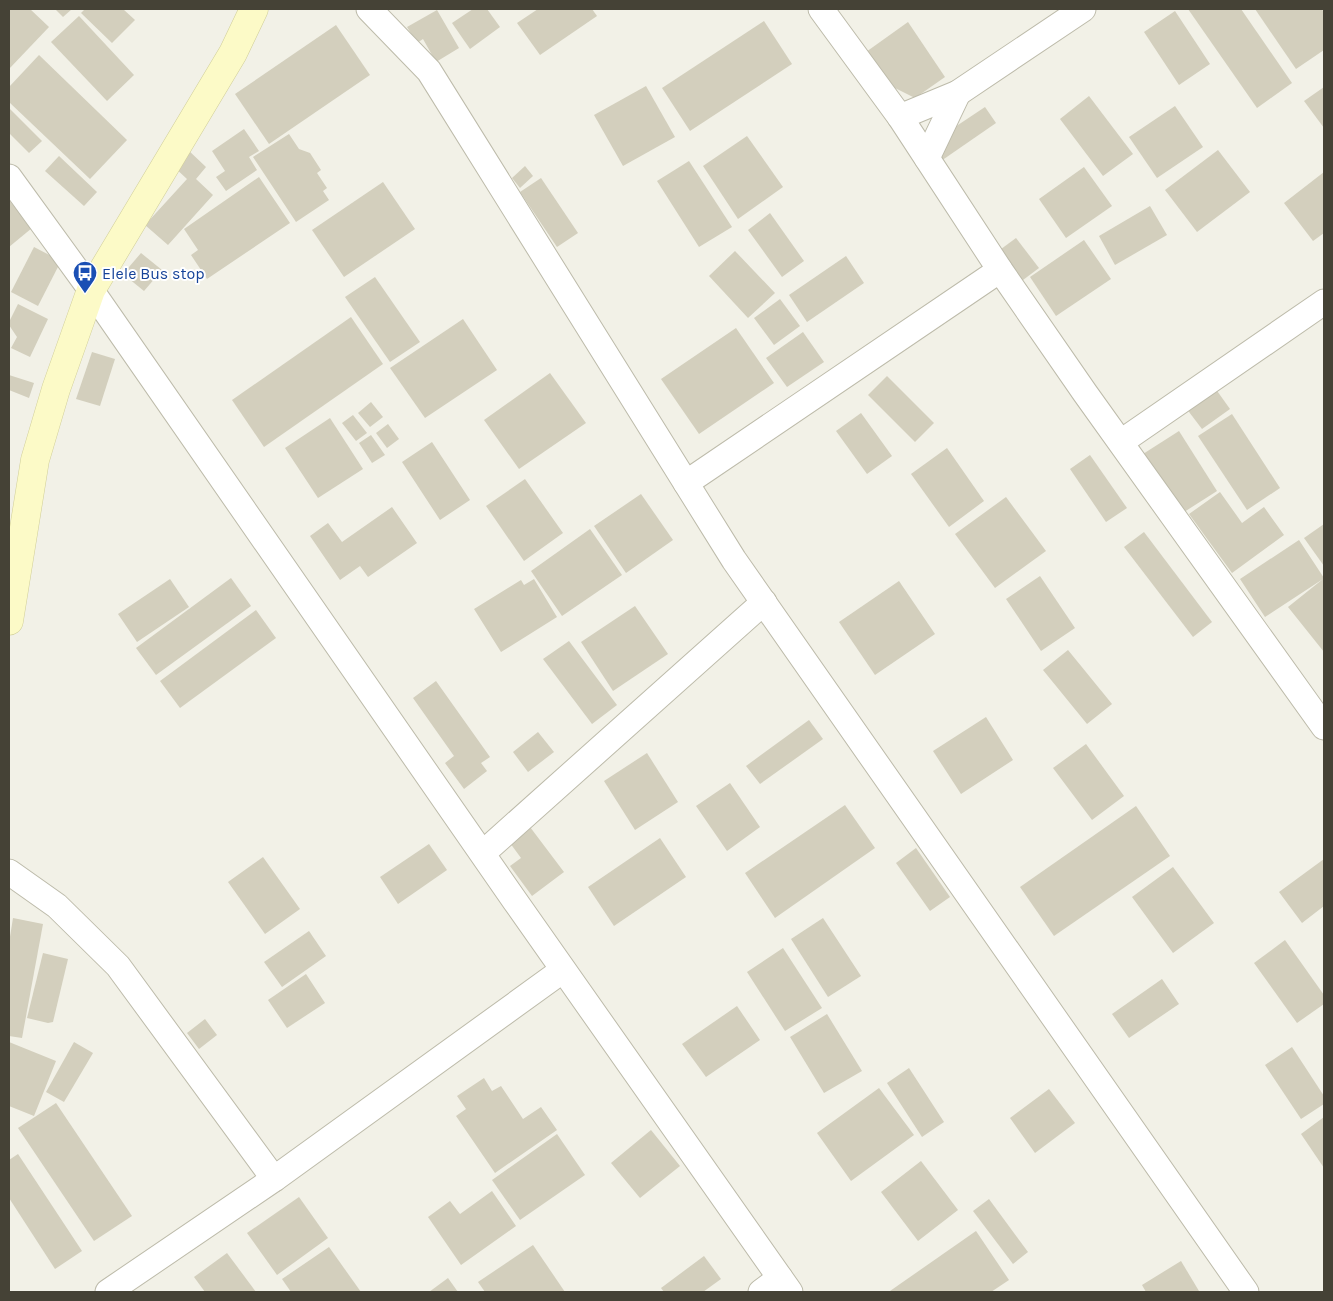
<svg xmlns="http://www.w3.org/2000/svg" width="1333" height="1301" font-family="Karla,sans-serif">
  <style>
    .building { fill: #d3cfbd }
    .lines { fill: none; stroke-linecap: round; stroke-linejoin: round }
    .street-casing { stroke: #bdbbaa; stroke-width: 27 }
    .secondary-casing { stroke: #d0ce98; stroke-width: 29 }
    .street { stroke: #fff; stroke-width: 25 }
    .secondary { stroke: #fcfac7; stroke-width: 28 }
    .labels { text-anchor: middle; stroke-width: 4; stroke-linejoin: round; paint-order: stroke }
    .transit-label { font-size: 16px; fill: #164399; stroke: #fff; text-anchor: start }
  </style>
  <rect width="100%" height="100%" fill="#f2f1e7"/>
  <!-- building -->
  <g class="building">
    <polygon points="9,9 30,9 49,27 9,69"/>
    <polygon points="55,9 72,9 63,17"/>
    <polygon points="85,9 123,9 135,20 112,43 81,13"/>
    <polygon points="473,9 487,9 500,27 470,49 452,23"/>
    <polygon points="538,9 592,9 597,16 540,55 517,23"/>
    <polygon points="1188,9 1241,9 1292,83 1257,108"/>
    <polygon points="1255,9 1322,9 1324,13 1324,50 1296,69"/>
    <polygon points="437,10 459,48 436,62 423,39 417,43 407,27"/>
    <polygon points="1175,11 1210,64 1179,85 1144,32"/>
    <polygon points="79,16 134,75 107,101 51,42"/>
    <polygon points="764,21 792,64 690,131 662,88"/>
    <polygon points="908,22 945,77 915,98 889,85 866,52"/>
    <polygon points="336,25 370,75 269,144 235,94"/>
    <polygon points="39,55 127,140 90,179 9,102 9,87"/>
    <polygon points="646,86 675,137 623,166 594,115"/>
    <polygon points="1324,87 1324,128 1304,101"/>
    <polygon points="1089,96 1133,154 1103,176 1060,119"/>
    <polygon points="1175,106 1203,147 1157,178 1129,137"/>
    <polygon points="985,107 996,123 941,161 940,137"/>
    <polygon points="9,108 42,141 29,153 9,133"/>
    <polygon points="244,129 259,151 249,157 257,170 226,191 216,177 225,171 212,151"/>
    <polygon points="289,134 299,149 310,153 321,170 317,173 327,188 323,191 329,200 296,222 253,157"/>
    <polygon points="747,136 783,187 738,219 703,166"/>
    <polygon points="187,149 206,167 196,179 213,195 168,245 145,225 187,179 173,166"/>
    <polygon points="1218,150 1250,192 1197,232 1165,190"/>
    <polygon points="59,156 97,192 84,206 45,171"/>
    <polygon points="689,161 732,227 699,247 657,181"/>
    <polygon points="525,166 533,176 520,188 512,178"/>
    <polygon points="1084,167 1112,206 1066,238 1039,199"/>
    <polygon points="1324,172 1324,233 1313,241 1284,203"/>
    <polygon points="259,177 290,223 207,279 191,255 198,250 184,229"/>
    <polygon points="541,178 578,233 557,247 520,192"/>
    <polygon points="383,182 415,229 344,277 312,230"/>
    <polygon points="9,200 32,228 9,247"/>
    <polygon points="1150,206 1167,235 1115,265 1099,236"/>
    <polygon points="770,213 804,261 782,277 748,230"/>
    <polygon points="1016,238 1039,268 1019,283 997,252"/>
    <polygon points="1084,240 1111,279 1056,316 1030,277"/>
    <polygon points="34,247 61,261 38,306 11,292"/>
    <polygon points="735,251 775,293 748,318 709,276"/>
    <polygon points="141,253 162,270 144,291 123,274"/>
    <polygon points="846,256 864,283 807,322 789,295"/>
    <polygon points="375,277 420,342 390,362 345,297"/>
    <polygon points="780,299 800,326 774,345 754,318"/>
    <polygon points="18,304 48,319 30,357 11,348 17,337 9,325 9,322"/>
    <polygon points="351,317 383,364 264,447 232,400"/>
    <polygon points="463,319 497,370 425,418 390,368"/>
    <polygon points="736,328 774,383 699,434 661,379"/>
    <polygon points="803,332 824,362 787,387 766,358"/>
    <polygon points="92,352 115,359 100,406 76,399"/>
    <polygon points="550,373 586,423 519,469 484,420"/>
    <polygon points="9,375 34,383 29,398 9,390"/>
    <polygon points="887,376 934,423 915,442 868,395"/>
    <polygon points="1215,388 1230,409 1202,429 1186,408"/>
    <polygon points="371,402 383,417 370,427 358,413"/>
    <polygon points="861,413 892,456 867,474 836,431"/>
    <polygon points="1232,414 1280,488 1247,510 1198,436"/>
    <polygon points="353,415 367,433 356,441 342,423"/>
    <polygon points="330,418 363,469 318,498 285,448"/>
    <polygon points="388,424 399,439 387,448 376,433"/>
    <polygon points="1179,431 1217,491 1181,514 1143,454"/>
    <polygon points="371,435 385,455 372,463 359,443"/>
    <polygon points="432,442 470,500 440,520 402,462"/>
    <polygon points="947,448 984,501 949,527 911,474"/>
    <polygon points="1090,455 1127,508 1106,522 1070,469"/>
    <polygon points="525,479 563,533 524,561 486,506"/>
    <polygon points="1220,492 1242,523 1264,507 1284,535 1232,573 1189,514"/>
    <polygon points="641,494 673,540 626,573 594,526"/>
    <polygon points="1006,497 1046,551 995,588 955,534"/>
    <polygon points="392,507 417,543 368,577 360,566 340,580 310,536 328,523 342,542"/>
    <polygon points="1324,524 1324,566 1304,538"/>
    <polygon points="590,529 622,575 562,616 531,571"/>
    <polygon points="1144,532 1212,622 1193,637 1124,547"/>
    <polygon points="1299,540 1324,578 1324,652 1288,607 1323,579 1265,617 1240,579"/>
    <polygon points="1040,576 1075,628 1041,651 1006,599"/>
    <polygon points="231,578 251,606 156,675 136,648"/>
    <polygon points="170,579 189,607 137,642 118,614"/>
    <polygon points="534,579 557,617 501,652 474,609 521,580 524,585"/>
    <polygon points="899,581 935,634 875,675 839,622"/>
    <polygon points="635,606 668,654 613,691 581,642"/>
    <polygon points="256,610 276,638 180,708 160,681"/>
    <polygon points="569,641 617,705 592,724 543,659"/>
    <polygon points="1068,650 1112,704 1087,724 1043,670"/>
    <polygon points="436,681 490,757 481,763 487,771 464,789 445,763 454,756 413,698"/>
    <polygon points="986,717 1013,760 961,794 933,751"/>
    <polygon points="809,720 823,739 760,784 746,766"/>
    <polygon points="538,732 554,752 528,772 513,752"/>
    <polygon points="1086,744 1124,796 1092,820 1053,768"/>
    <polygon points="647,753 678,802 635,830 604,781"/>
    <polygon points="730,783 760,827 727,851 696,806"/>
    <polygon points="845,805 875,848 775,918 745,873"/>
    <polygon points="1136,806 1170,856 1054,936 1020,887"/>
    <polygon points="527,823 564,872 532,896 510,866 521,858 507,839"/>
    <polygon points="660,838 686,877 614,926 588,887"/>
    <polygon points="429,844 447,870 398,904 380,877"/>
    <polygon points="916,848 950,897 930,911 896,863"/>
    <polygon points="263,857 300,909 265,934 228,882"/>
    <polygon points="1324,859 1324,906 1302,923 1279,892"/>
    <polygon points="1173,867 1214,923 1173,953 1132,897"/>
    <polygon points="13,918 43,924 22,1038 9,1036 9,943"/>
    <polygon points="823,918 861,976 828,997 791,939"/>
    <polygon points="309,931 326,956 282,987 264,962"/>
    <polygon points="1285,940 1324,995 1324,1004 1297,1023 1254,963"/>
    <polygon points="783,948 822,1008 785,1031 747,972"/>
    <polygon points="43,953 68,959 53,1022 48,1023 27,1018"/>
    <polygon points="306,974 325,1003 287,1028 268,1000"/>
    <polygon points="1162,979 1179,1004 1129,1038 1112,1014"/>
    <polygon points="737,1006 760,1040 706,1077 682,1044"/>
    <polygon points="827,1014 862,1071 824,1093 790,1037"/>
    <polygon points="205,1019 217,1035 199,1049 187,1033"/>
    <polygon points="9,1042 56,1061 34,1116 9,1106"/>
    <polygon points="74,1042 93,1053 64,1102 46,1092"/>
    <polygon points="1292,1047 1324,1096 1324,1104 1301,1119 1265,1065"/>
    <polygon points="909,1068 944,1122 922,1137 887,1083"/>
    <polygon points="484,1078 492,1091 501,1086 523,1119 541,1107 557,1130 495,1173 456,1116 466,1109 457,1096"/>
    <polygon points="879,1088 914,1135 851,1181 817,1133"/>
    <polygon points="1049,1089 1075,1123 1035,1153 1010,1118"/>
    <polygon points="56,1103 132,1216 94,1241 18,1128"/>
    <polygon points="1324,1117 1324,1168 1301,1134"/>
    <polygon points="651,1130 680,1166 640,1198 611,1163"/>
    <polygon points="557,1134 585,1175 520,1220 492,1180"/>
    <polygon points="18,1154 82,1251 55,1269 9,1198 9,1160"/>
    <polygon points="921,1161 958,1210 918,1241 881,1192"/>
    <polygon points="492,1191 516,1226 461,1265 428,1217 450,1201 460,1214"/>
    <polygon points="299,1197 328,1238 277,1275 247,1233"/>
    <polygon points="989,1199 1028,1252 1013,1264 973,1211"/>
    <polygon points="976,1231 1009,1280 991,1292 891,1292 890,1291"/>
    <polygon points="533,1245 565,1292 485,1292 478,1282"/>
    <polygon points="329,1247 361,1292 291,1292 282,1279"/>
    <polygon points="227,1253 256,1292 205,1292 194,1277"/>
    <polygon points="704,1256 721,1279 703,1292 664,1292 661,1288"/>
    <polygon points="1181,1261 1199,1291 1146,1292 1142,1285"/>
    <polygon points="448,1278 458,1292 429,1292"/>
  </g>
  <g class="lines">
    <defs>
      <g id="street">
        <polyline points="369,9 429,71 734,560 1246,1292"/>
        <polyline points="821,9 900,117 1000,270 1085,393 1324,727"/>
        <polyline points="900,117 958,93 1083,9"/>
        <polyline points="927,158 958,93"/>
        <polyline points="9,177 91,290 515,901 790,1292"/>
        <polyline points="1121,442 1324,302"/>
        <polyline points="686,483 1000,270"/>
        <polyline points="483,853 764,602"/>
        <polyline points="9,872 57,906 118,966 274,1179"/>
        <polyline points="108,1292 274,1179 563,970"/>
        <polyline points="761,1292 780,1278"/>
      </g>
      <polyline id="secondary" points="9,621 35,460 56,389 91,290 233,53 254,9"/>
    </defs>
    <!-- street casing -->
    <use href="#street" class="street-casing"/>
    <!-- secondary casing -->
    <use href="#secondary" class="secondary-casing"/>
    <!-- street -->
    <use href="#street" class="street"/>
    <!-- secondary -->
    <use href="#secondary" class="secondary"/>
  </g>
  <!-- icons -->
  <defs>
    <symbol id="bus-pin" viewBox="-11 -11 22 30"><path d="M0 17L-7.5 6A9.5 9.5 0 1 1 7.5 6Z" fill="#1a4fb4" stroke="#fff"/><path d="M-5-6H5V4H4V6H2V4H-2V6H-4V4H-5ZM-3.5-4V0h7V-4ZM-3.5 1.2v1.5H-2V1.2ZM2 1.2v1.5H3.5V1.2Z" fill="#fff"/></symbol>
  </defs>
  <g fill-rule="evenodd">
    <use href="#bus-pin" x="71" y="259" width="28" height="38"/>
  </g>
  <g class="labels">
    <!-- transit labels -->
    <g class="transit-label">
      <text x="102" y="279">Elele Bus stop</text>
    </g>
  </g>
  <!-- border -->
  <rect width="1333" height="1301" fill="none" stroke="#454236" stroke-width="20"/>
</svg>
